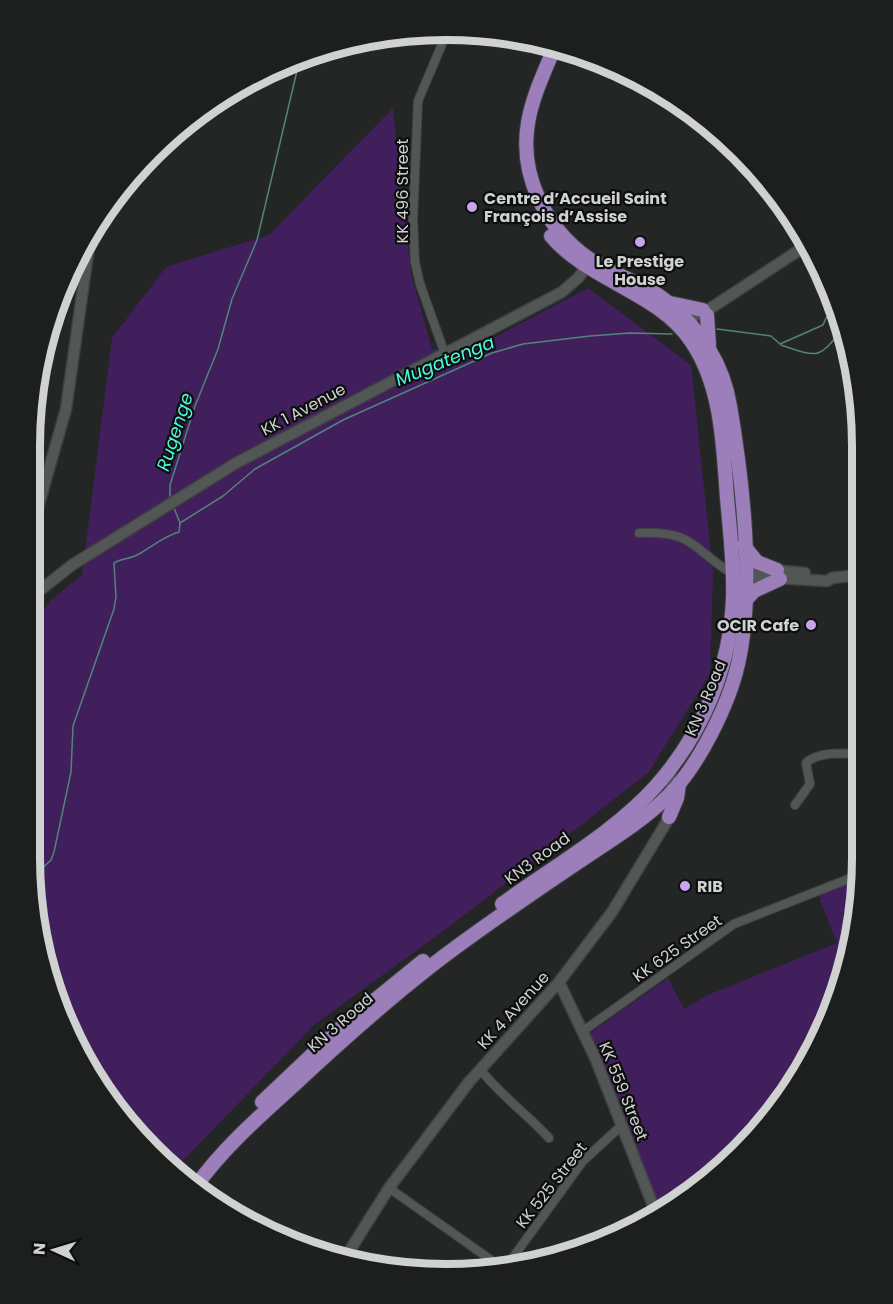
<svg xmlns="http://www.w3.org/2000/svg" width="893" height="1304" font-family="Poppins,sans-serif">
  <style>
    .green { fill: #411f5c }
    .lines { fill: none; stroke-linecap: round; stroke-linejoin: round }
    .stream { stroke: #53847b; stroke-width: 1.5 }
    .street-casing { stroke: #3f4241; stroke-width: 10 }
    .secondary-casing { stroke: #3f4241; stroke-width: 13 }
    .highway-casing { stroke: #3f4241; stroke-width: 16 }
    .street { stroke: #525655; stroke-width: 8 }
    .secondary { stroke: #525655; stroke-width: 10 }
    .highway { stroke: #9c7ebb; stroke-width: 14 }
    .poi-dot { fill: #c9a5ee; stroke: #0d0f0e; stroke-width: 2 }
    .labels { text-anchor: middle; stroke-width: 4.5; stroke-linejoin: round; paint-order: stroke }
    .street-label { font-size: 16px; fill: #d0d2d2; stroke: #0d0f0e }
    .poi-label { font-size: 16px; font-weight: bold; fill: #d0d2d2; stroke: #0d0f0e; text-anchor: start }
    .water-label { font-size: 18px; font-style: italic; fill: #4bfcde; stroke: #0d0f0e }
    .rim { fill: none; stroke: #d0d2d2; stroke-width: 8 }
  </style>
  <rect width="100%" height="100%" fill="#232625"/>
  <!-- green -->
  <g class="green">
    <polygon points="393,108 411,274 432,349 467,352 588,288 691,365 713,573 710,674 648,773 453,924 315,1024 173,1171 100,1089 44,966 30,857 34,622 52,599 82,575 112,338 166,267 269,235"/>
    <polygon points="861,877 855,939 831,1017 793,1089 741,1152 660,1210 590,1033 668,978 684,1009 708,995 837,943 818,894"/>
  </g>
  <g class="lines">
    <!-- stream -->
    <g class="stream">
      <polyline points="295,59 297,67"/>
      <polyline points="717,329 771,336 780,344 823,325 826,318 837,311"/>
      <path d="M781,345C819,358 818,359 843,329"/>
      <polyline points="170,498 170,485 195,406 218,349 232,299 257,240 300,58"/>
      <polyline points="180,523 223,496 255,469 343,420 492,353 523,344 590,336 630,333 672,334"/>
      <path d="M33,877L51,860L54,852L71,772L73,726L114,609L116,597L114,563C122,558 130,559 137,555C152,547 162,537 179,532L180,523L174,508"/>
    </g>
    <defs>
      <g id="street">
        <polyline points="445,354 420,284 415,262 413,220 418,101 448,30"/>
        <path d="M639,533C696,531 690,548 733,574"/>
        <path d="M795,805L810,784L806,763C818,751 845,753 861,755"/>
        <polyline points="583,1031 734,924 861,874"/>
        <path d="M480,1069C500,1095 527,1114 549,1138"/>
        <polyline points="389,1188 501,1267"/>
        <polyline points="506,1267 583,1161 622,1125"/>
      </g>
      <g id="secondary">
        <polyline points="680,323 711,308 807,245"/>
        <polyline points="35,518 66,409 90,239"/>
        <polyline points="740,567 805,573"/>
        <polyline points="739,576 827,581 832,578 858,575"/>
        <polyline points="34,595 72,565 236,463 562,292 579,277 590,260"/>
        <polyline points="559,982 596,1060 656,1213"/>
        <polyline points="345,1258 389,1188 469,1082 559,982 612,912 666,823 670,811 671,768"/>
      </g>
      <g id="highway">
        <polyline points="670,303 703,310"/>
        <polyline points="707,315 709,345"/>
        <polyline points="744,546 757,562 777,570"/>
        <polyline points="745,601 754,591 780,579"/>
        <polyline points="669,817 677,798 679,784"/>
        <path d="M502,904C551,868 615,832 656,786C702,734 731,667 733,597C734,564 730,531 727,498C723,445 722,386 691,341C658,292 589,281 551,236"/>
        <polyline points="262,1102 338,1030 423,961"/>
        <path d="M196,1186C223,1148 260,1116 294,1085C339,1043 386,1001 435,963C482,927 531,894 580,861C611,840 643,821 669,795C699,765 729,704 738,664C755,589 743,482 730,406C723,363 699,328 666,301C643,282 612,275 588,258C546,228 519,176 528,123C532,97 545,71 555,46"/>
      </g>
    </defs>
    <!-- street casing -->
    <use href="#street" class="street-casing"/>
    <!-- secondary casing -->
    <use href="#secondary" class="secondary-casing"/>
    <!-- highway casing -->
    <use href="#highway" class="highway-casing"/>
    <!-- street -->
    <use href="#street" class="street"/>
    <!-- secondary -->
    <use href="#secondary" class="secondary"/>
    <!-- highway -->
    <use href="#highway" class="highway"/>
  </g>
  <!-- markers -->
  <g class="poi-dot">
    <circle cx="472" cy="207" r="6"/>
    <circle cx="640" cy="242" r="6"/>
    <circle cx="811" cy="625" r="6"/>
    <circle cx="685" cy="886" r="6"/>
  </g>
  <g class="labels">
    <!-- street labels -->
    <g class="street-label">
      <text transform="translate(402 191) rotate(-90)" y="6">KK 496 Street</text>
      <text transform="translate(303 409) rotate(-28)" y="6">KK 1 Avenue</text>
      <text transform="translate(705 698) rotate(-67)" y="6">KN 3 Road</text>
      <text transform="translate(537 858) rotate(-36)" y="6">KN3 Road</text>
      <text transform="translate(677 948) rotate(-35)" y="6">KK 625 Street</text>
      <text transform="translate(513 1010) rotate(-48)" y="6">KK 4 Avenue</text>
      <text transform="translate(340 1022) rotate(-41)" y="6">KN 3 Road</text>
      <text transform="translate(624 1091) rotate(68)" y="6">KK 559 Street</text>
      <text transform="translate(551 1185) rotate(-52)" y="6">KK 525 Street</text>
    </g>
    <!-- poi labels -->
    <g class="poi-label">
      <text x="484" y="204">Centre d’Accueil Saint<tspan x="484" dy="18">François d’Assise</tspan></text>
      <text x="640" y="267" text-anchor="middle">Le Prestige<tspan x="640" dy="18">House</tspan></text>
      <text x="799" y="631" text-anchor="end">OCIR Cafe</text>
      <text x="697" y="892">RIB</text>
    </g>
    <!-- water labels -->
    <g class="water-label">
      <text transform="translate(445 361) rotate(-22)" y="6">Mugatenga</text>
      <text transform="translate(175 432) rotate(-72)" y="6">Rugenge</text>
    </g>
  </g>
  <!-- crop -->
  <path d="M0 0H893V1304H0ZM446 40H446A406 406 0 0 1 852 446V858A406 406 0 0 1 446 1264H446A406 406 0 0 1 40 858V446A406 406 0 0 1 446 40Z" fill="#1d1f1e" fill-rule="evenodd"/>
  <path class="rim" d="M446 40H446A406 406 0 0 1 852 446V858A406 406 0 0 1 446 1264H446A406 406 0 0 1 40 858V446A406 406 0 0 1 446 40Z"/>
  <!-- north arrow -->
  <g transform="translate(54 1250) rotate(274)" stroke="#0d0f0e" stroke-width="4.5" paint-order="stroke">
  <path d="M0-4.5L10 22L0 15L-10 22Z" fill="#d0d2d2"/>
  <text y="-9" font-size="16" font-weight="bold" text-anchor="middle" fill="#d0d2d2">N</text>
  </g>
</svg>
